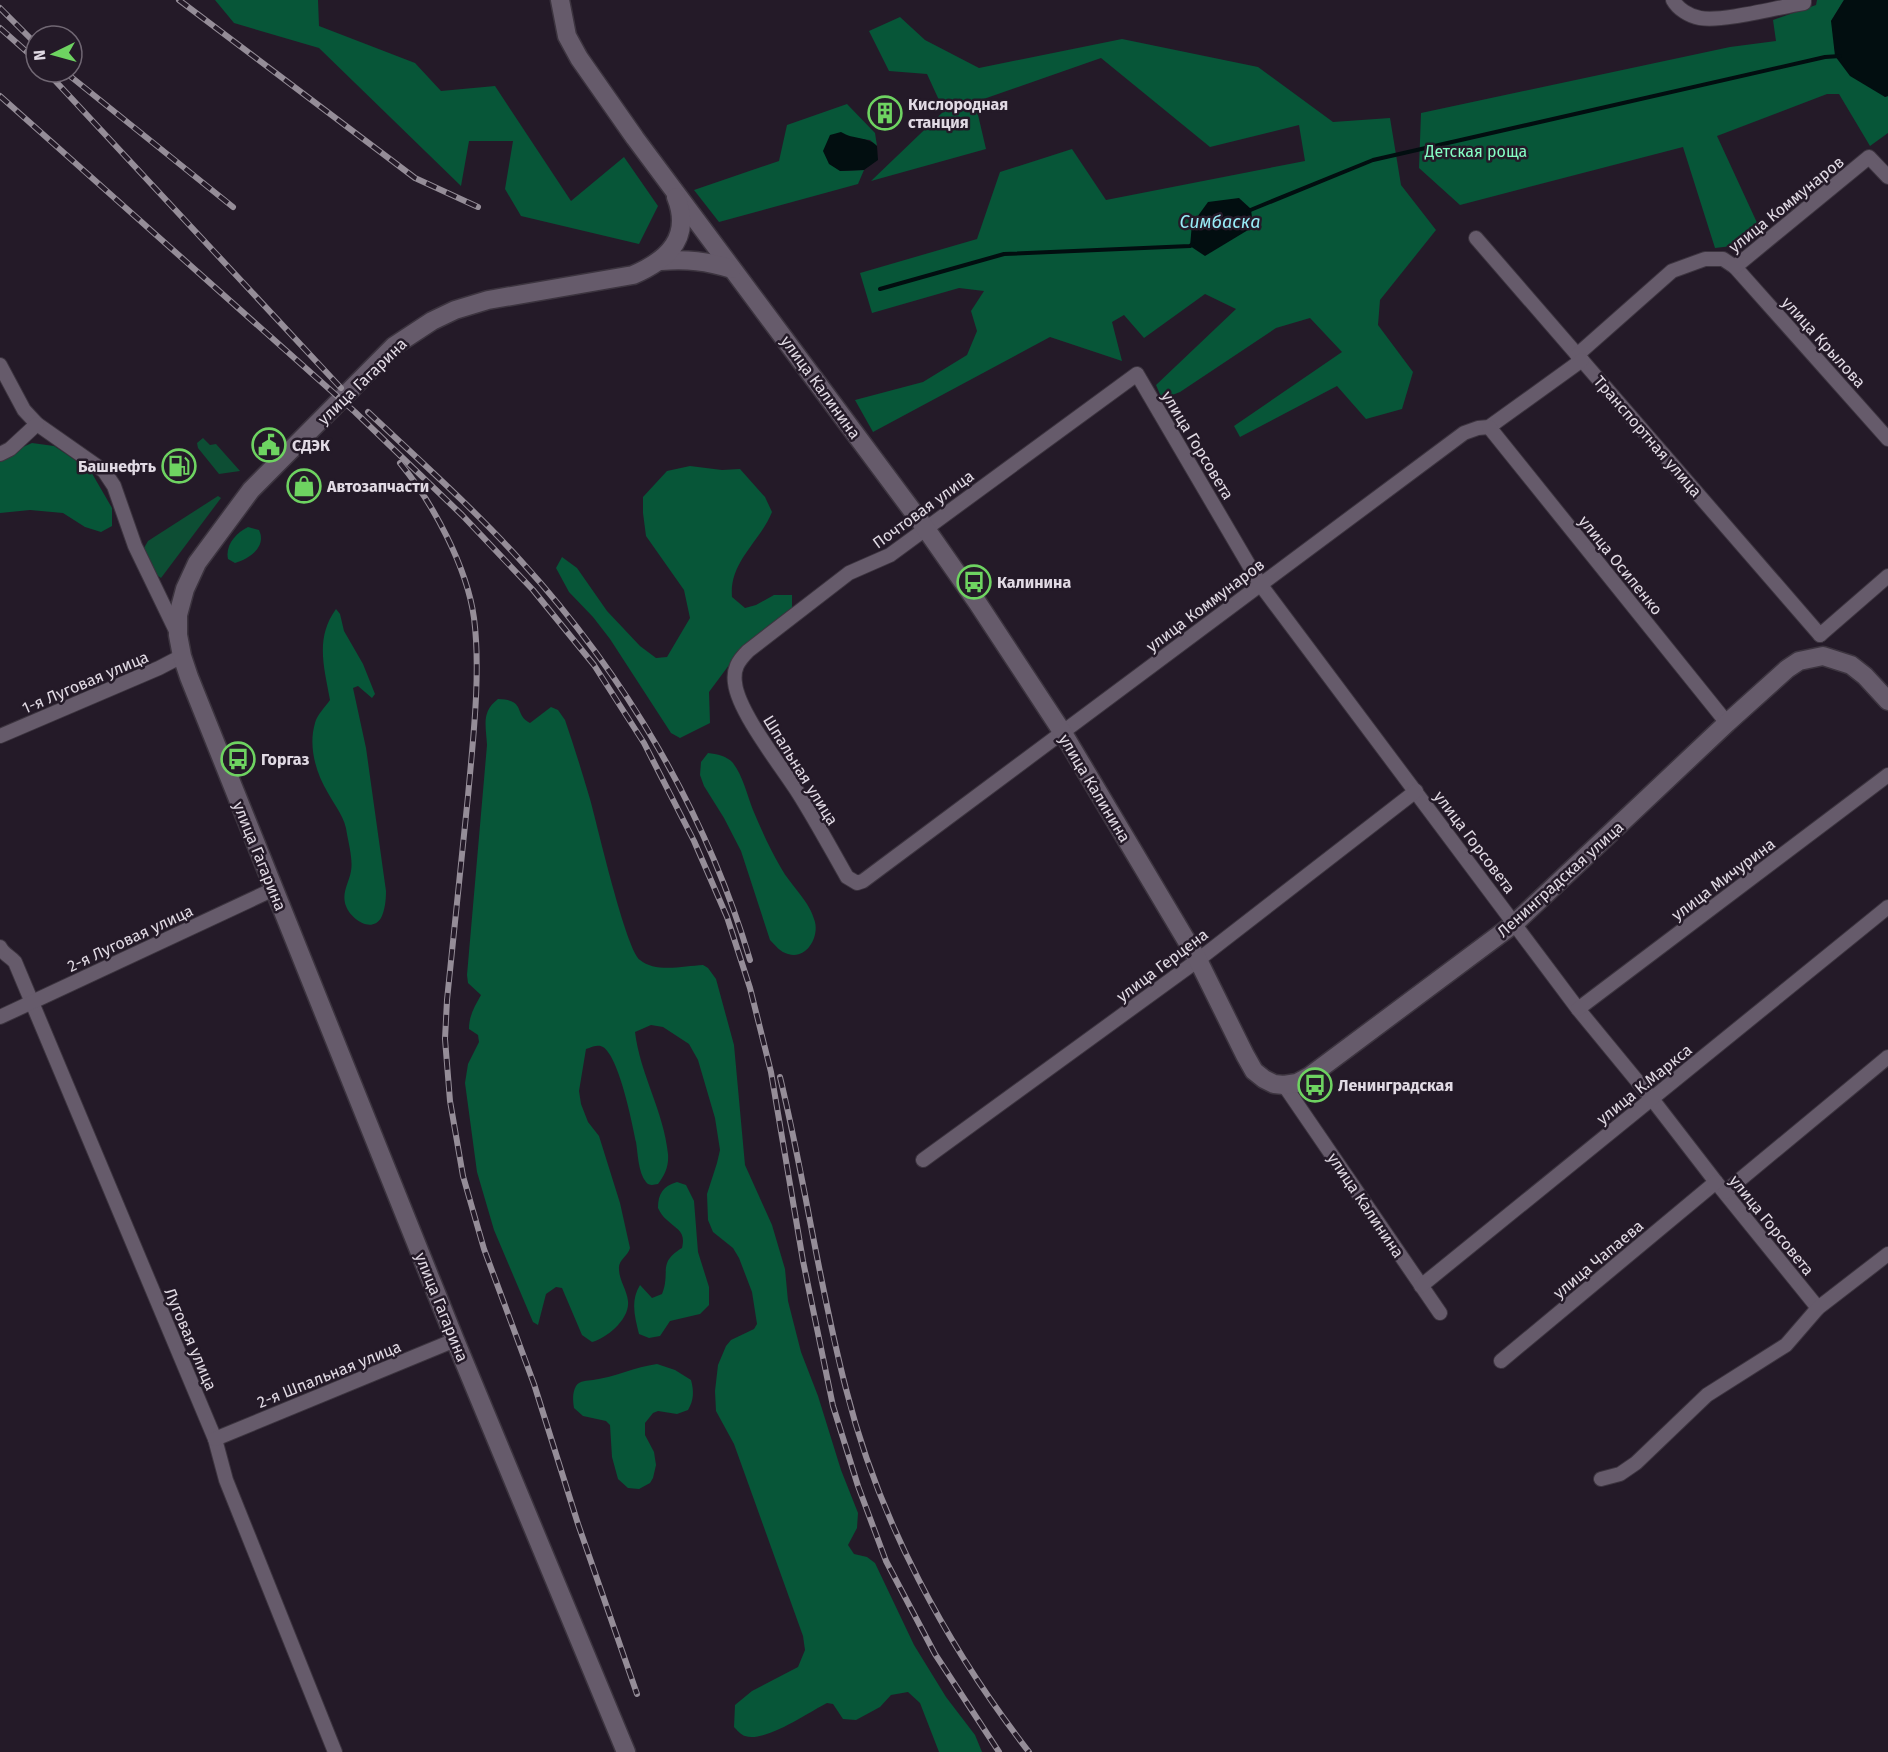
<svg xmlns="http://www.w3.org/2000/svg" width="1888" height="1752" font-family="'Fira Sans',sans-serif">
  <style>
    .green { fill: #0d4e34 }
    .forest { fill: #075638 }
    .water { fill: #020e10 }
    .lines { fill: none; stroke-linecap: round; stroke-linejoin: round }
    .stream { stroke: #020e10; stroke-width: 4 }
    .street-casing { stroke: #3c343f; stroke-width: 16 }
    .secondary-casing { stroke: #3c343f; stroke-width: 21 }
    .street { stroke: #665b6b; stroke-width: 14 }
    .secondary { stroke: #665b6b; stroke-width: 18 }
    .rail-casing { stroke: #958d98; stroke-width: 6 }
    .rail { stroke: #241a28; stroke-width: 4; stroke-dasharray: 11; stroke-linecap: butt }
    .labels { text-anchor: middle; stroke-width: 5; stroke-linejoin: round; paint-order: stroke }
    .poi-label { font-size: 16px; font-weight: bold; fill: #e1dae4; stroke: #241a28; text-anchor: start }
    .park-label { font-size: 16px; fill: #85fec4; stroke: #241a28 }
    .street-label { font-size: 16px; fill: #e1dae4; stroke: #241a28 }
    .water-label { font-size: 18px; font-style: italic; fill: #98ecf7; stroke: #241a28 }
  </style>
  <rect width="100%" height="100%" fill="#241a28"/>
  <!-- green -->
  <g class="green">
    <polygon points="203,438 210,445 216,444 240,471 219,474 198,448 197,443"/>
    <polygon points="218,496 221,498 161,578 153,572 144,548 148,541"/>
  </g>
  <!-- forest -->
  <g class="forest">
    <polygon points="215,0 318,0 319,26 415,63 441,91 495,86 571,201 624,157 658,206 639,244 521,216 505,189 513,141 469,141 461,186 319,48 234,23"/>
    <polygon points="1817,0 1844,0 1831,21 1885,97 1888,96 1888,133 1870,146 1839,94 1827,94 1717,136 1759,227 1741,245 1715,248 1683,147 1460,205 1419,168 1421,113 1730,47 1776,41 1773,20 1816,5"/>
    <polygon points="900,17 925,40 979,68 1122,39 1258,67 1333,122 1390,118 1401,185 1436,230 1380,300 1378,325 1413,372 1402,409 1366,419 1337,386 1240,437 1234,426 1342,352 1310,318 1276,328 1180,392 1162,399 1156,385 1236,309 1205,294 1144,338 1124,315 1112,322 1122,361 1050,337 873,432 855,400 923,382 967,355 977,331 971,311 984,291 959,288 872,313 860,273 977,239 1000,172 1072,149 1106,200 1305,161 1299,125 1210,147 1101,58 975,102 986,149 871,181 944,111 927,74 889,71 869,31"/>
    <polygon points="847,104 875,133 877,146 870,140 852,138 840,171 864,170 858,184 719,222 694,190 779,161 787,125"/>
    <polygon points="32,443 54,446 90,470 112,508 112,526 101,532 85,527 63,513 30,510 0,513 0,457"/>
    <path d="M690,466L722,470L740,469L765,497L772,512C760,542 729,562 732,597L745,608L756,605L774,595H792V613L735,657L709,692L710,723L680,738L671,733L610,639L593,617L569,592L556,568L562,557L577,568L607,611L640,646L656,658L667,657L690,618L684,590L646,536L643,513V497L667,471Z"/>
    <path d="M248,527L259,530C267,547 249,559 235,563L228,559C225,545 236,533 248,527Z"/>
    <path d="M336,609L340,614L344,631L363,664L375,694L372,698L358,686L353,688L366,748L386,891C386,900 385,910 381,918C371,934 350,918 346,906C341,893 349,883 351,871C353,860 349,845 347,834C345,817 336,808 328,793C316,773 308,747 315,723C317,715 325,707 330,700C324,667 315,638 336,609Z"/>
    <path d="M498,699C527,700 513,714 530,723L551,707L558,710L565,720C574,746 582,772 590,799C597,824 626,950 640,960C655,973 684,966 703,965L708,968L716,979L734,1045L745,1165L772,1225L785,1269L788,1301L801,1352L818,1396L841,1470L858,1513L857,1528L848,1545L854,1554L867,1557L875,1563L914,1645L946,1697L975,1735L982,1752H939L920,1703L908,1692L891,1695L880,1707L856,1720L843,1719L833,1704L827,1703C809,1712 765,1743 745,1736C741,1735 737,1730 734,1727L735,1705L752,1691L798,1667L805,1650L803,1636L734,1444L716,1411L715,1391L718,1365L726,1346L731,1340L754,1329L757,1324L752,1292L739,1258L733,1248L713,1232L708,1220L707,1194L717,1163L720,1150L715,1118L698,1060L689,1044L663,1027L651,1025L635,1032C640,1074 664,1112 668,1154C669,1166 665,1175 658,1184C653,1185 649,1186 646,1182C638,1172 638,1154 636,1142C632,1122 619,1057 603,1047C598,1044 592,1047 586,1049L579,1091L581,1104L588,1122L599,1136L620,1203L630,1248C628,1256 618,1260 619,1269C619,1280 627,1290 628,1301C630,1319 607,1338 592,1342L582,1335L562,1288L556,1287L546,1294L538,1325L533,1322L494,1230L477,1172L465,1083L468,1064L479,1042L478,1035L469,1029C469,1015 475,1006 481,995L468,983L467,975L487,745C486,725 481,712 498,699Z"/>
    <path d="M708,753C717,754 727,756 733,763C743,776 747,795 753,810C761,829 770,849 781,868C791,886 810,901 815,922C819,938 806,960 788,954C780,952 775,945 770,940L741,851L724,818L704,786L700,775L701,762Z"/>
    <path d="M677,1182L686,1185L694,1201L698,1252L709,1287V1305L700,1314L670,1321L660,1336L649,1338L639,1334C635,1317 630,1301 640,1285L652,1298L662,1294C671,1272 657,1263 682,1248C686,1231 677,1230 667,1220C663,1217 660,1212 658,1208C658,1194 663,1186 677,1182Z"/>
    <path d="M657,1364L675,1370L691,1380C694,1391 694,1400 688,1410L677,1414L658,1411L653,1413L645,1423V1435L654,1452L656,1465L653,1478L650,1483L639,1489L628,1488L618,1479L612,1457L610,1425L606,1421L583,1416L574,1408C573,1401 572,1393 576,1386C580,1380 587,1381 593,1380C615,1377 635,1367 657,1364Z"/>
  </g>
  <!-- water -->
  <g class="water">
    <polygon points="1844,0 1888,0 1888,96 1885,97 1850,76 1835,56 1831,21"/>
    <path d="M841,132C854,140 867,136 877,146L878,160L864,170L840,171L829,164L823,151L830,135Z"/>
    <polygon points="1239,198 1251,209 1253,227 1205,256 1190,246 1192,224 1208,202"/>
  </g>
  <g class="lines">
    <!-- stream -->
    <g class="stream">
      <polyline points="1248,211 1373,160 1825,57 1840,56"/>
      <polyline points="880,289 1004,254 1190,246 1193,244"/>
    </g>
    <defs>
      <g id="street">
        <path d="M1673,0C1678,9 1689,16 1700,18C1724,22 1778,7 1804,3V0"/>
        <polyline points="1476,238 1820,635"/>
        <polyline points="1735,267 1888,439"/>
        <polyline points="1577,355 1672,271 1705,259 1723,259 1735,267 1869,157 1888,177"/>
        <path d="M1582,360L1489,427L1478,428L1464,433L863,881L857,883L847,877C831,849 816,821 799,794C782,767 738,712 735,683C733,669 738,661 748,651L849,573L890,555L1137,374L1260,584L1578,1009L1652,1099L1716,1182L1818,1308"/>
        <polyline points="0,365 24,410 37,424 104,471 114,486 135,546 177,633"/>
        <polyline points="1489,427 1727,723"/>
        <polyline points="0,454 10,449 37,424"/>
        <polyline points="1820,635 1888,576"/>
        <polyline points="0,736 159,668 182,656"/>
        <path d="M0,947C3,954 10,956 15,962L215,1439L226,1480L335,1752"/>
        <polyline points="1578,1009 1888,775"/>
        <polyline points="0,1017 274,889"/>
        <polyline points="1284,1085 1440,1313"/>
        <polyline points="923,1160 1198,960 1416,791"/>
        <polyline points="1725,1192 1888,1057"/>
        <polyline points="1421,1286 1888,907"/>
        <polyline points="1501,1361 1716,1182"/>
        <polyline points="215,1439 455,1340"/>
        <polyline points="1601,1479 1620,1474 1636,1463 1707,1395 1786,1345 1818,1308 1888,1254"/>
      </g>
      <g id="secondary">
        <polyline points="560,0 567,36 579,58 635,138 926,529 977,602 1063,733 1198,960 1245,1055 1254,1071 1264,1079 1274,1084 1284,1085 1297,1083 1310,1076 1515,923 1727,723 1787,669 1799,661 1823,656 1851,665 1865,676 1888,701"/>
        <path d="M661,261C687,259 707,261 732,269"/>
        <path d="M626,1752L455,1340L189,677L182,656L178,635V615L185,589L197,563L251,490L394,346L432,321L455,310L488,300L633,275C668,260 692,237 676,197"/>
      </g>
    </defs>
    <!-- street casing -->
    <use href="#street" class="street-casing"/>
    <!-- secondary casing -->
    <use href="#secondary" class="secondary-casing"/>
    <!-- street -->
    <use href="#street" class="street"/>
    <!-- secondary -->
    <use href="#secondary" class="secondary"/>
    <defs>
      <g id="rail">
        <polyline points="179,0 415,178 478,207"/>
        <polyline points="0,8 36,44"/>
        <polyline points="0,28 36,60"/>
        <polyline points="47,72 341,388"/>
        <polyline points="65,72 233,207"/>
        <polyline points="0,96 355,412 462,515 533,590 594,665 644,743 694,841 727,917 750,988 771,1072 803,1261 833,1406 858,1486 886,1561 935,1654 999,1752"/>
        <path d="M368,412C420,461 473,508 521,561C625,675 706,812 750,960"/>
        <path d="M400,463C433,503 467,567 474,618C481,673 473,740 468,796C461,864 454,932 447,1000L445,1039L450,1101L463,1176L484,1249L534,1384L578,1524L637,1694"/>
        <path d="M780,1077C805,1180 819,1285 846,1389C879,1521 946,1645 1029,1752"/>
      </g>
    </defs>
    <!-- rail casing -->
    <use href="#rail" class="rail-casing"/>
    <!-- rail -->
    <use href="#rail" class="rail"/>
  </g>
  <!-- icons -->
  <defs>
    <symbol id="building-ring" viewBox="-11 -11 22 22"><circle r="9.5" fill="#241a28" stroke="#6ed361" stroke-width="1.5"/><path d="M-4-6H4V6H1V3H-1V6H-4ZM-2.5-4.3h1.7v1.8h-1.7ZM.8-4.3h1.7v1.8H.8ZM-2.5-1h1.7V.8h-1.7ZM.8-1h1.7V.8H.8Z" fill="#6ed361"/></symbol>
    <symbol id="civic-ring" viewBox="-11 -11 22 22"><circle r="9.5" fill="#241a28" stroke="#6ed361" stroke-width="1.5"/><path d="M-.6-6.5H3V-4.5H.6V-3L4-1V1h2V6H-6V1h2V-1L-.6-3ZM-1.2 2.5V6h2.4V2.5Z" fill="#6ed361"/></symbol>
    <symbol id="fuel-ring" viewBox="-11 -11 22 22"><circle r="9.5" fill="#241a28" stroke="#6ed361" stroke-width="1.5"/><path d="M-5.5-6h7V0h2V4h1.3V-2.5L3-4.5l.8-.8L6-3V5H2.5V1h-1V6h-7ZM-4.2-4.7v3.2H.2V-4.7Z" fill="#6ed361"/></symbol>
    <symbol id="shop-ring" viewBox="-11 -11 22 22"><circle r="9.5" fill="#241a28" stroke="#6ed361" stroke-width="1.5"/><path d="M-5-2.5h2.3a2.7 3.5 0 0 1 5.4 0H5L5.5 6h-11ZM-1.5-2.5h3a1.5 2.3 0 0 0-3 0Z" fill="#6ed361"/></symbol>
    <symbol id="bus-ring" viewBox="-11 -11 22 22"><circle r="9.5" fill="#241a28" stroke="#6ed361" stroke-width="1.5"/><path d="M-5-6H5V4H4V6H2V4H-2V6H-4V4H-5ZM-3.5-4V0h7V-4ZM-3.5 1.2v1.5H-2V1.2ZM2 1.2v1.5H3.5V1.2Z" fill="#6ed361"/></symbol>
  </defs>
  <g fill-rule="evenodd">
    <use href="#building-ring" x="866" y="94" width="38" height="38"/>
    <use href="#civic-ring" x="250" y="426" width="38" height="38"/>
    <use href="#fuel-ring" x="160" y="447" width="38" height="38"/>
    <use href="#shop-ring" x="285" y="467" width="38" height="38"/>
    <use href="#bus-ring" x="955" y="563" width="38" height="38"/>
    <use href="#bus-ring" x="219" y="740" width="38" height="38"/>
    <use href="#bus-ring" x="1296" y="1066" width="38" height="38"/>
  </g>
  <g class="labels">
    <!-- poi labels -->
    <g class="poi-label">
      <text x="908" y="110">Кислородная<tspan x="908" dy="18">станция</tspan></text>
      <text x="292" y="451">СДЭК</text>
      <text x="156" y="472" text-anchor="end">Башнефть</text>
      <text x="327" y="492">Автозапчасти</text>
      <text x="997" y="588">Калинина</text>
      <text x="261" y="765">Горгаз</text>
      <text x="1338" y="1091">Ленинградская</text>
    </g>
    <!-- park labels -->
    <g class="park-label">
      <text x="1476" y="157">Детская роща</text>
    </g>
    <!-- street labels -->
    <g class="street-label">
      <text transform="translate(1786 204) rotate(-39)" y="6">улица Коммунаров</text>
      <text transform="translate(1824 342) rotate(48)" y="6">улица Крылова</text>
      <text transform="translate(362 381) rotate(-44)" y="6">улица Гагарина</text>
      <text transform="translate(821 387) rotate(54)" y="6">улица Калинина</text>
      <text transform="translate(1648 436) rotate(49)" y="6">Транспортная улица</text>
      <text transform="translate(1198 445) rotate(59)" y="6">улица Горсовета</text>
      <text transform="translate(923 509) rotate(-36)" y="6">Почтовая улица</text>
      <text transform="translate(1621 565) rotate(51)" y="6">улица Осипенко</text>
      <text transform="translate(1205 605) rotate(-37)" y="6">улица Коммунаров</text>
      <text transform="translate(85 682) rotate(-23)" y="6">1-я Луговая улица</text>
      <text transform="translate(801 770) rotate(58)" y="6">Шпальная улица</text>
      <text transform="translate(1095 788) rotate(59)" y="6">улица Калинина</text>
      <text transform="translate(1475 842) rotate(53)" y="6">улица Горсовета</text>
      <text transform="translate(260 856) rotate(68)" y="6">улица Гагарина</text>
      <text transform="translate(1560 879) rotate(-42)" y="6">Ленинградская улица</text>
      <text transform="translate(1723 879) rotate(-37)" y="6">улица Мичурина</text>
      <text transform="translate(130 938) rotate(-25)" y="6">2-я Луговая улица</text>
      <text transform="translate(1162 965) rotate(-37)" y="6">улица Герцена</text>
      <text transform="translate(1644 1084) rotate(-39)" y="6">улица К.Маркса</text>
      <text transform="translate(1366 1205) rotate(56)" y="6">улица Калинина</text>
      <text transform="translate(1772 1225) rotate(51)" y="6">улица Горсовета</text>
      <text transform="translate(1598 1259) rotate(-40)" y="6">улица Чапаева</text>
      <text transform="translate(442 1307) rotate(68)" y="6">улица Гагарина</text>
      <text transform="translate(191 1339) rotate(67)" y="6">Луговая улица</text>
      <text transform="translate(329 1374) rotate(-22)" y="6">2-я Шпальная улица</text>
    </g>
    <!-- water labels -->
    <g class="water-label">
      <text x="1220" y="228">Симбаска</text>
    </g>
  </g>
  <!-- north arrow -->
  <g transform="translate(54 54) rotate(265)"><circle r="28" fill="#241a28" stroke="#706773" stroke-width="1.5"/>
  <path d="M0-4.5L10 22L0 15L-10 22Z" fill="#6ed361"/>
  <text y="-9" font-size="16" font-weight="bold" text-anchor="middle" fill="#e1dae4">N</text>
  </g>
</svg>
